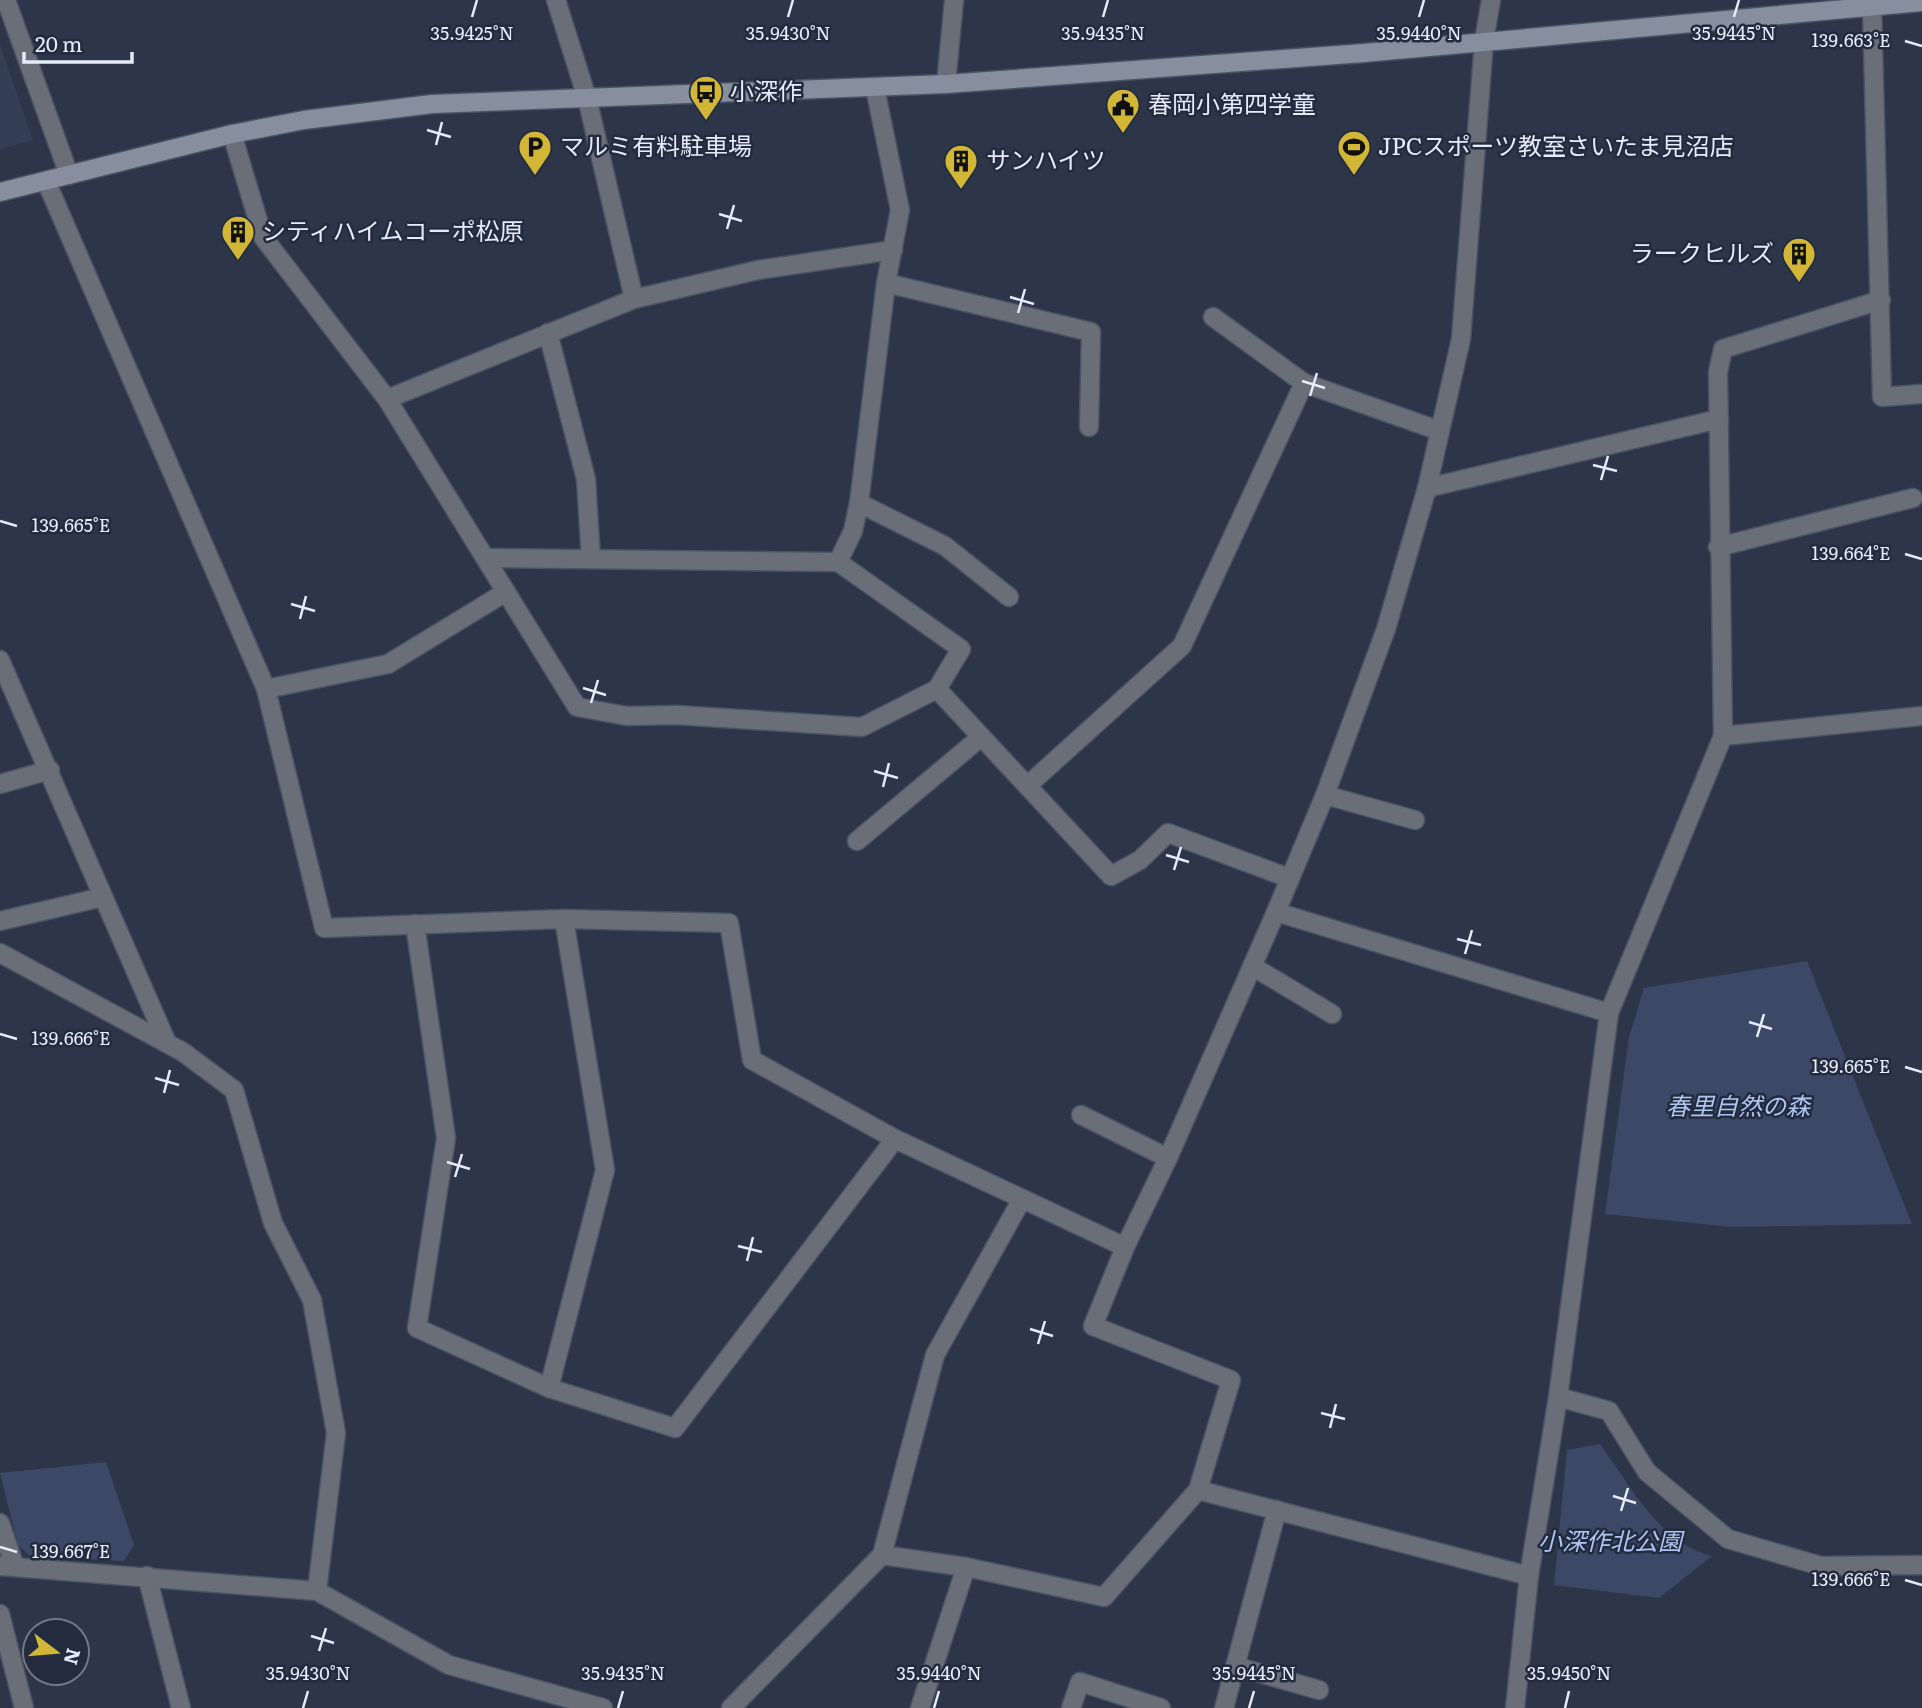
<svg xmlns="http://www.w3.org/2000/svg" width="1922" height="1708" font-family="Literata,'Noto Sans JP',serif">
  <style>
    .built { fill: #343f57 }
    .green { fill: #3c4866 }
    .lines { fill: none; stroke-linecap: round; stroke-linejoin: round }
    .service-casing { stroke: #4a5265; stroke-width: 21 }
    .minor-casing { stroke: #4a5265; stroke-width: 21 }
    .tertiary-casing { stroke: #4a5265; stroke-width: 21 }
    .secondary-casing { stroke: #4a5265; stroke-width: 21 }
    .service { stroke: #6a6e78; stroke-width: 18 }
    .minor { stroke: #6a6e78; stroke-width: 18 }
    .tertiary { stroke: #6a6e78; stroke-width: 18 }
    .secondary { stroke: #878e9d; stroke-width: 18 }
    .ticks { fill: none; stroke: #e5ebf8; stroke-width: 2.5 }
    .labels { text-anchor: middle; stroke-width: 5; stroke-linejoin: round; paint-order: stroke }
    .poi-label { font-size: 24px; fill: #e5ebf8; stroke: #232b3e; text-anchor: start }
    .park-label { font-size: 24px; font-style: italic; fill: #b0c4f1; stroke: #232b3e }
    .ticks-label { font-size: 18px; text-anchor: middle; fill: #e5ebf8; stroke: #232b3e; stroke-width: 5; stroke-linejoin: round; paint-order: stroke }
  </style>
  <rect width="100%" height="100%" fill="#2d3549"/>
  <!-- built -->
  <polygon class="built" points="0,45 33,140 0,149"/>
  <!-- green -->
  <g class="green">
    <polygon points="1807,961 1912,1224 1731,1227 1605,1214 1629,1037 1644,988"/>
    <path d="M1600,1444C1630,1485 1659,1543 1712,1556L1659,1598L1554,1585L1567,1450Z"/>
    <polygon points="106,1462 134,1545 124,1561 30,1556 18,1545 0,1473"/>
  </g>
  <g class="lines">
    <defs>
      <g id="service">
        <polyline points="587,98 634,299"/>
        <polyline points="886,283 1091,332 1089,427"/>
        <polyline points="548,333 586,479 591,559"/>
        <polyline points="387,399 634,299 758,270 893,250"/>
        <polyline points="859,503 945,546 1009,597"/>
        <polyline points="1718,547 1913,498"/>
        <polyline points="0,660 167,1043"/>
        <polyline points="266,689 388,664 506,592"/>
        <polyline points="1325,795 1415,820"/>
        <polyline points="857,841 981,737"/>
        <polyline points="1276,912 1609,1013"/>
        <polyline points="0,921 103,897"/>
        <polyline points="1252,966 1332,1014"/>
        <polyline points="1081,1115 1168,1158"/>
        <polyline points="1093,1326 1231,1380 1198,1490"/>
        <polyline points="0,1523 15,1567"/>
        <polyline points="1235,1666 1319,1690"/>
      </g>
      <g id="minor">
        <polyline points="6,0 69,175"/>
        <polyline points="1872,6 1882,397 1922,394"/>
        <polyline points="946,84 954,0"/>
        <polyline points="232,134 263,237 387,399 577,707 627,716 677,715 862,727 937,689 961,649 838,562"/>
        <polyline points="46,181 266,689 324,928 564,919 729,923 752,1060 895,1139 1125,1247"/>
        <polyline points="1213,317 1304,383 1440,431"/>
        <polyline points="1427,488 1719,419"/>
        <polyline points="486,558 838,562 853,531 859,503 886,283 900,210 875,88"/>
        <polyline points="0,673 5,672"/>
        <polyline points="937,689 1111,876 1140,860 1168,833 1289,878"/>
        <polyline points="1723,736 1922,716"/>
        <polyline points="0,784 50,770"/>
        <polyline points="1027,786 1182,646 1304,383"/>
        <polyline points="415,924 446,1138 417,1328 549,1388 675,1428 895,1139"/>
        <polyline points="0,953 183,1052 234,1090 273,1223 312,1300 336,1433 317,1591"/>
        <polyline points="1093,1326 1125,1247 1168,1158 1276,912 1325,795 1386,629 1427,488 1461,339 1484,41 1491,0"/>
        <polyline points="549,1388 605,1170 564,919"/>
        <polyline points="1558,1397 1609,1411 1647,1472 1728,1539 1821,1566 1922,1565"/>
        <polyline points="882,1555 966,1567 1104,1597 1198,1490 1529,1576"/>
        <polyline points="0,1566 317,1591 449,1665 603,1708"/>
        <polyline points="147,1576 181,1708"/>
        <polyline points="0,1614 24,1708"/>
        <polyline points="731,1708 882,1555 935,1355 1022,1199"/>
        <polyline points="920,1708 966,1567"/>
        <polyline points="1071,1708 1080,1682 1161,1708"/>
        <polyline points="1224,1708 1277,1510"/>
        <polyline points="1515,1708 1529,1576 1558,1397 1609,1013 1723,736 1718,372 1723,349 1881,300"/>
      </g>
      <polyline id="tertiary" points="556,0 587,98"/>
      <polyline id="secondary" points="0,192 232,134 304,120 432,104 946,84 1364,53 1922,2"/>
    </defs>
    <!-- service casing -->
    <use href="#service" class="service-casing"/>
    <!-- minor casing -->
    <use href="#minor" class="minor-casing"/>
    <!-- tertiary casing -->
    <use href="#tertiary" class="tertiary-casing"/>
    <!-- secondary casing -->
    <use href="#secondary" class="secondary-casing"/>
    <!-- service -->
    <use href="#service" class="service"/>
    <!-- minor -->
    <use href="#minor" class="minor"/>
    <!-- tertiary -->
    <use href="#tertiary" class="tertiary"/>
    <!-- secondary -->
    <use href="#secondary" class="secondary"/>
  </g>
  <!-- ticks -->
  <path class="ticks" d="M472,17L477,0M788,17L793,0M1103,17L1108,0M1419,17L1424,0M1734,17L1739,0M1905,41L1922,46M427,130L451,137M436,145L442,122M719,214L742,221M727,229L734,205M1010,297L1034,304M1018,313L1025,289M1302,381L1325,388M1310,396L1317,373M1593,465L1617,471M1601,480L1608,456M0,521L17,526M1905,554L1922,559M291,604L315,611M300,619L306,596M583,688L606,695M591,703L598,680M874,771L898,778M883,787L889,763M1166,855L1189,862M1174,870L1181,847M1457,939L1481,945M1465,954L1472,930M1749,1022L1772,1029M0,1034L17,1039M1757,1037L1764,1014M1905,1067L1922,1072M155,1078L179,1085M164,1093L170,1070M447,1162L470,1169M455,1177L462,1154M738,1246L762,1252M747,1261L753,1237M1030,1329L1053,1336M1038,1344L1045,1321M1321,1413L1345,1419M1330,1428L1336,1404M1613,1496L1636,1503M1621,1511L1628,1488M0,1547L17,1552M1905,1580L1922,1585M311,1636L334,1643M319,1651L326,1628M303,1708L308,1691M618,1708L623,1691M934,1708L939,1691M1249,1708L1254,1691M1565,1708L1569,1691"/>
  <!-- icons -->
  <defs>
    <symbol id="bus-pin" viewBox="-11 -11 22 30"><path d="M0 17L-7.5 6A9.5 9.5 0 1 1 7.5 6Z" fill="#d2b736" stroke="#232b3e"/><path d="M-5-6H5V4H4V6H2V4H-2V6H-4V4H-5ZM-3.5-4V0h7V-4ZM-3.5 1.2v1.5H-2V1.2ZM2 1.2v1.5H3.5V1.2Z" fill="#111"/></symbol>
    <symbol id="civic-pin" viewBox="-11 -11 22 30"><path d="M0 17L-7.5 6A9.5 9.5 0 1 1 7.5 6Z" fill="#d2b736" stroke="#232b3e"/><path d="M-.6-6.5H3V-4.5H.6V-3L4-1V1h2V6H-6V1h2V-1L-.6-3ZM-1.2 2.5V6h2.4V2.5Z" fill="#111"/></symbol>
    <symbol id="parking-pin" viewBox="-11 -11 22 30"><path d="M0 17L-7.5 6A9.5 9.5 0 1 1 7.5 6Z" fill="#d2b736" stroke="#232b3e"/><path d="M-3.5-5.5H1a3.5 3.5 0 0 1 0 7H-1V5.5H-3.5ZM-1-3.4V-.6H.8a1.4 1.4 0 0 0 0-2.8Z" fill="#111"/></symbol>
    <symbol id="stadium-pin" viewBox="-11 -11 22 30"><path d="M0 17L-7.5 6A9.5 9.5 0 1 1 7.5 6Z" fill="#d2b736" stroke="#232b3e"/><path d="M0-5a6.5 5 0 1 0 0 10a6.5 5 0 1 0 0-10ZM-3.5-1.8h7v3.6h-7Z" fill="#111"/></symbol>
    <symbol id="building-pin" viewBox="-11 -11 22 30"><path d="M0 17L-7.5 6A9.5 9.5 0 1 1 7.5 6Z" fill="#d2b736" stroke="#232b3e"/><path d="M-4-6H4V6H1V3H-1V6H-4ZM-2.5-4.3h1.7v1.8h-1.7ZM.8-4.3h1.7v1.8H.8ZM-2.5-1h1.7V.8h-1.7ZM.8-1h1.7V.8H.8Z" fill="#111"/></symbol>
  </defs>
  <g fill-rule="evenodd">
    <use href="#bus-pin" x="687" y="73" width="38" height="52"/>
    <use href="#civic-pin" x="1104" y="86" width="38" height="52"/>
    <use href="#parking-pin" x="516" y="128" width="38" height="52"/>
    <use href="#stadium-pin" x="1335" y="128" width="38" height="52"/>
    <use href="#building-pin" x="942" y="142" width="38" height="52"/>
    <use href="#building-pin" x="219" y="213" width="38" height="52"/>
    <use href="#building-pin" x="1780" y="235" width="38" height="52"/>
  </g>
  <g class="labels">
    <!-- poi labels -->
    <g class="poi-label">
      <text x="730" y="100">小深作</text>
      <text x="1148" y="113">春岡小第四学童</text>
      <text x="560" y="155">マルミ有料駐車場</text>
      <text x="1378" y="155">JPCスポーツ教室さいたま見沼店</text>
      <text x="986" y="169">サンハイツ</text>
      <text x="262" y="240">シティハイムコーポ松原</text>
      <text x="1774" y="262" text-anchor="end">ラークヒルズ</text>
    </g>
    <!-- park labels -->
    <g class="park-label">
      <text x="1738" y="1115">春里自然の森</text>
      <text x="1610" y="1550">小深作北公園</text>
    </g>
  </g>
  <g class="ticks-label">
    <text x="472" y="40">35.9425°N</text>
    <text x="788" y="40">35.9430°N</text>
    <text x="1103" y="40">35.9435°N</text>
    <text x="1419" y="40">35.9440°N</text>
    <text x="1734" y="40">35.9445°N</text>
    <text x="1851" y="47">139.663°E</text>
    <text x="71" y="532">139.665°E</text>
    <text x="1851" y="560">139.664°E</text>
    <text x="71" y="1045">139.666°E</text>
    <text x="1851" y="1073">139.665°E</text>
    <text x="71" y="1558">139.667°E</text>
    <text x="1851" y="1586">139.666°E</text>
    <text x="308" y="1680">35.9430°N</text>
    <text x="623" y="1680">35.9435°N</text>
    <text x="939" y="1680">35.9440°N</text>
    <text x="1254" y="1680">35.9445°N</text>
    <text x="1569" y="1680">35.9450°N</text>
  </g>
  <!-- north arrow -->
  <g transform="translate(56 1652) rotate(106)"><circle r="33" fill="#232b3e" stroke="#717888" stroke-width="2"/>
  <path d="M0-5L12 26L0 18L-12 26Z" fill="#d2b736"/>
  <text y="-10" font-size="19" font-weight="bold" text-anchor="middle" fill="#e5ebf8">N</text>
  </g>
  <!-- scale -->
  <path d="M24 52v10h108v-10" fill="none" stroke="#e5ebf8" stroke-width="3.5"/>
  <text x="35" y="52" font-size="21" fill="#e5ebf8" stroke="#232b3e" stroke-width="5" paint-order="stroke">20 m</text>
</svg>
